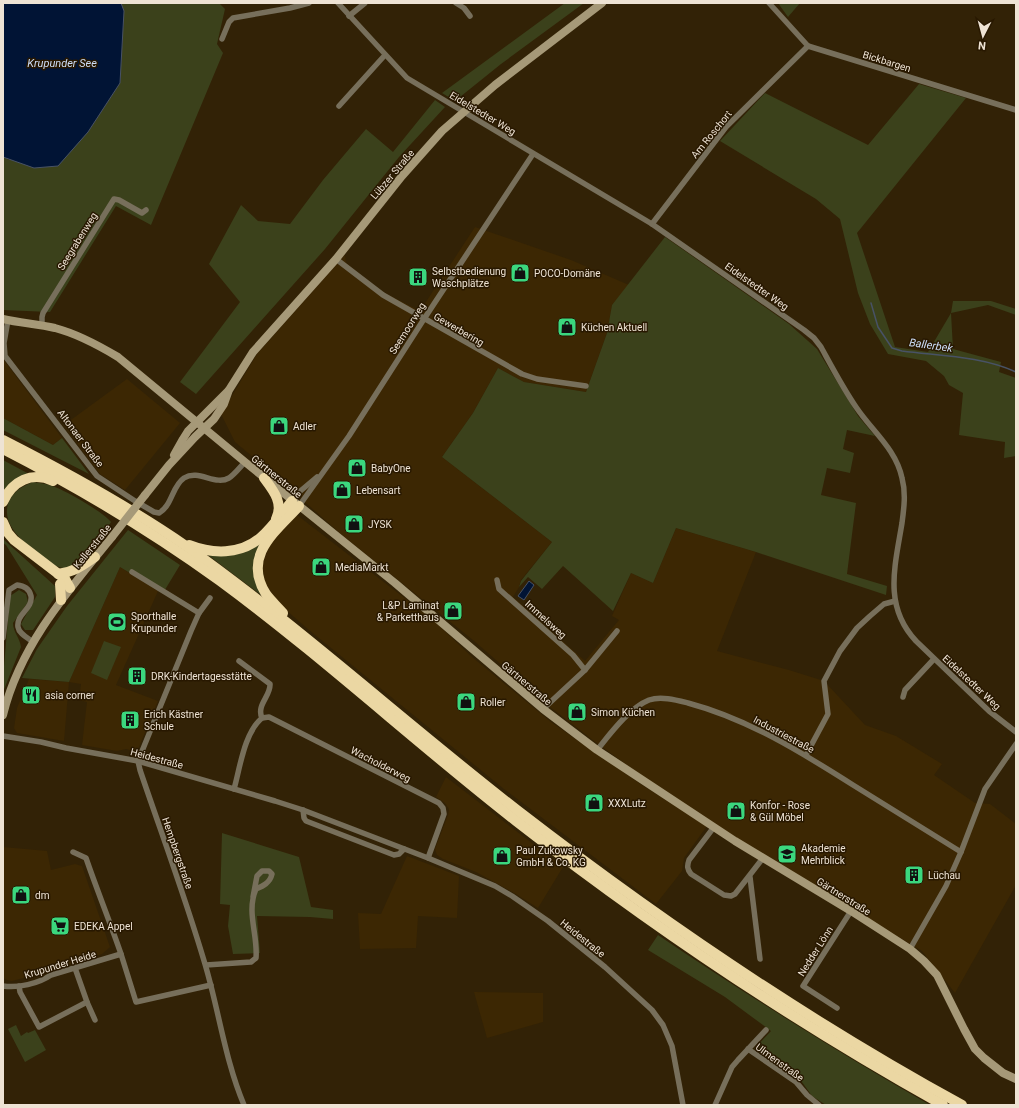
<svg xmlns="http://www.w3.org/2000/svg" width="1019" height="1108" font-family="Roboto,sans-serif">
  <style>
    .built { fill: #3c2703 }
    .green { fill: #3b411b }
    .water { fill: #011435; stroke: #485265 }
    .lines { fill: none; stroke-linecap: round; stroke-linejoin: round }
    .stream { stroke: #485265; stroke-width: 1.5 }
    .street { stroke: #776f5b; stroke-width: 5.5 }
    .secondary { stroke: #a69978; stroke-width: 8 }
    .highway { stroke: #ebd7a3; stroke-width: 10 }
    .secondary-bridge { stroke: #a69978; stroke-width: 8 }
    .labels { text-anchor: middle; stroke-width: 3; stroke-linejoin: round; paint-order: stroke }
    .street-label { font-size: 10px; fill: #eee3d4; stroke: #281800 }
    .poi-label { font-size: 10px; fill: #eee3d4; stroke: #281800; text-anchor: start }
    .water-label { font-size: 11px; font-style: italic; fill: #ccddf7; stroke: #281800 }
  </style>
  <rect width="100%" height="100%" fill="#322206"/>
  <!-- built -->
  <g class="built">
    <polygon points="475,227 571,260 629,285 612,305 607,333 586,392 524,382 498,368 473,413 442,457 552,542 521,580 519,587 513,597 585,661 619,620 612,616 631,573 653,583 676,528 756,552 717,651 789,670 824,681 865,725 896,736 942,764 934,775 975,803 990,804 1016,824 1016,885 955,993 922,951 732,837 664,792 594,741 550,707 473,640 342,535 270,471 235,442 221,414 257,354 345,255 346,263 381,291 420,311"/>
    <polygon points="3,359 62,438 53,445 3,418"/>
    <polygon points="127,379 180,423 125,490 100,474 64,425"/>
    <polygon points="297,515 433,620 472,657 551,722 645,787 707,826 684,858 682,871 656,904 504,789 309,630 278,603 265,583 262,564 272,540"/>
    <polygon points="120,567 158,591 116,685 158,701 139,747 136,750 133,751 126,749 117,751 82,745 87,702 79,700 81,684 69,682 64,741 17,733 14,728 17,708 29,679 69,682"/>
    <polygon points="446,777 563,867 538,908 514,893 476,872 443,859 437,855 435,849 448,815 449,809 445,803 436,797"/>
    <polygon points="3,847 47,851 51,870 75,864 82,866 110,947 102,954 46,972 12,981 7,980 3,978"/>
    <polygon points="407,856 459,876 457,918 418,916 416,948 360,949 358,913 381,914"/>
    <polygon points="474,992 543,993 543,1022 487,1038"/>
  </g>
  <!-- green -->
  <g class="green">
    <polygon points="121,3 219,3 225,9 217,44 223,53 151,225 116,206 50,312 3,310 3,157 9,160 88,132 120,83 124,11"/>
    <polygon points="565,3 584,3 501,64 455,101 442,93"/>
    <polygon points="778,3 800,3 788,17"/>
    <polygon points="919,84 966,98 857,233 895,347 928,352 951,313 953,301 991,301 1016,309 1016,315 988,305 951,313 953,349 1001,362 999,372 1016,378 1016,456 1004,458 1005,442 959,435 963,393 949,385 944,376 926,361 888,354 870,324 858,293 840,219 816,199 720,141 765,93 868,145"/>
    <polygon points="435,100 445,107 399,157 325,249 196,394 180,382 240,302 209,264 241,205 258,221 290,224 323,180 366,129 393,152"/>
    <polygon points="665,237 789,324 817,349 858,416 875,436 847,430 843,449 854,453 850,473 827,468 821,495 856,503 847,574 887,586 886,595 756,552 676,528 653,583 631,573 613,611 563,566 542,589 528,577 519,587 521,581 552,542 442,457 473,413 498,368 524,382 586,392 607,333 612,305"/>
    <polygon points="3,418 53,445 62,438 89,474 3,430"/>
    <polygon points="3,460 29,474 3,493"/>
    <path d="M33,482C40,483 48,484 55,487C68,492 103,512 111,522C103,535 86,561 72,567C66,569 61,568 56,566C38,552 0,532 8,504C13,491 21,487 33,482Z"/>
    <polygon points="128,530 180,565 163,593 120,567 69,682 22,678 37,649 67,606"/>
    <polygon points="3,539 55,586 55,597 33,630 25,630 21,624 37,595 6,545 3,543"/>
    <polygon points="264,541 261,595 208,555"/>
    <path d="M19,590L26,594L28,602L13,623C13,632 20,638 21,647L3,692V678L10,596Z"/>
    <polygon points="104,641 121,647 107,680 91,673"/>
    <polygon points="222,833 299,857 311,907 333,910 333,919 310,917 257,916 260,953 233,954 228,926 230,905 220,904"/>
    <path d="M658,935C747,995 837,1052 930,1105H826L812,1096L802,1082L754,1049L771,1031L725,997L648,950Z"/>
    <polygon points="16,1025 21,1036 27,1032 28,1033 35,1030 46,1050 25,1062 8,1029"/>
  </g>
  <!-- water -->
  <g class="water">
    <polygon points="3,3 121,3 124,11 120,83 88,132 58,166 34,168 3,157"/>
    <polygon points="529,581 534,585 524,600 518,596"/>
  </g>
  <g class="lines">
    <!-- stream -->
    <path class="stream" d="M871,303L878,327L892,348L902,351C940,356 981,356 1016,372"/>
    <!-- street -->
    <g class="street">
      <path d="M338,3L407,78L652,224L804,330L814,338L821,347C832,367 843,388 856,407C872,431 896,449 902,478C906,493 904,508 902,523C895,566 883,606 916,641L989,711L1016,732"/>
      <polyline points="456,3 464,8 470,16"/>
      <polyline points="769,3 808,46 1016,110"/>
      <polyline points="349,16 365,3"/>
      <polyline points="222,39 229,22 233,18 290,8 309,3"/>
      <polyline points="339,106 385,55"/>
      <polyline points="652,224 726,127 808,46"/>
      <polyline points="336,259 383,295 522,374 537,379 586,386"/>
      <path d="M8,320L4,343L5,356L97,476L135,501L154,512L159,513C172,506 172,486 184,478C199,469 215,486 229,478C235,474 240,467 245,462"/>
      <polyline points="42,326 42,317 43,313 114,199 119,200 142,213 146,210"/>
      <polyline points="292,501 298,493 317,477"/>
      <polyline points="299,506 349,436 424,319 533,154"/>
      <polyline points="132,572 199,613"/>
      <polyline points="497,580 499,589 573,655 585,670"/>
      <path d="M210,598L199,613L191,631L138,761L140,770C162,835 186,899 205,964C219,1011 225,1060 244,1105"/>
      <path d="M3,638L9,590L17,585C24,586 29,588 31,596C33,609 16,614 18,627C19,634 28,638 33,642"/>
      <path d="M239,661L270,684C271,696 256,705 262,718"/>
      <polyline points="903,697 905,690 934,659"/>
      <polyline points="543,709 585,670 617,631"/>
      <polyline points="3,736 41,742 66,748 138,761 275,801 303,810 428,858 495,886 512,896 548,921 605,967 652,1010 663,1025 672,1046 683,1105"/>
      <path d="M597,750C610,734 629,708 649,700C661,696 676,700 688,703C748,719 801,752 853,785C889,807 925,830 961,852"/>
      <polyline points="806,755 828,714 824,681 840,651 857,628 870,616 884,604 895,601"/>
      <path d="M234,789C240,768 244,733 262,718L269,717L273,719L439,803L443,808L444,814L428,858"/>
      <polyline points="303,810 304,818 306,821 394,855 399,854 404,849"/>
      <path d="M714,827L689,860C687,866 687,869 691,874L724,895L731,896L735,894L763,858"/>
      <path d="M73,852L86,858C97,890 110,922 121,954"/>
      <polyline points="750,877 760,959"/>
      <polyline points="910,949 946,886 961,852 985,789 1016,744"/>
      <path d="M206,965L251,962L256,958C258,934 246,912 256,889C263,886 270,883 272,874L269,871H262L257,876L253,897"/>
      <path d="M3,986C18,988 38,984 51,975L121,954L136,1002L211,985"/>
      <polyline points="19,986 20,992 39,1027 87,1002 75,968"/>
      <polyline points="87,1002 95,1020"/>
      <polyline points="837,1008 803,986 851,911"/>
      <polyline points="748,1049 796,1082 807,1095 819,1105"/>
      <polyline points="715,1105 732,1067 738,1060 766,1030"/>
    </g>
    <!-- secondary -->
    <g class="secondary">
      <path d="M3,319C20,323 38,324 55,328C78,334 98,345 118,357L245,462L395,583L543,709L597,750L735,841L851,911L910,949L924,961L937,975L964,1029L975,1049L984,1058L1003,1073L1016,1079"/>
      <polyline points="174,455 183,439 188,431 228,391"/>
      <polyline points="145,495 169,465 195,437 214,419 224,404 229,390 253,352 336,259 402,176 442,131 495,85 602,3"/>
      <path d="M3,715C20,645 68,591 112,537"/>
    </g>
    <!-- highway -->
    <g class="highway">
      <path d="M3,440C66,472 128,506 186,546C301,628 405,723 517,810C658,919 805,1019 962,1105"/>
      <path d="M3,449C79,488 151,531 220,581C322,656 416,743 516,821C651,926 794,1022 943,1105"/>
      <path d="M264,478C273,490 284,503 276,519"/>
      <path d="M3,502C12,481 32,471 53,481"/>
      <polyline points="3,522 8,533 14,540 65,579 70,588"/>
      <path d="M189,545C212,554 240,555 260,538C272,528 282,513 292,501"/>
      <path d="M58,574C74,572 82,566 95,557"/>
      <polyline points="60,584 61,600"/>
      <path d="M283,613C277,606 271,601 266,594C242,556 275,532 299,506"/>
    </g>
    <!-- secondary-bridge -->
    <polyline class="secondary-bridge" points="112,537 145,495"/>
  </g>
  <!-- icons -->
  <defs>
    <symbol id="shop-square" viewBox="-11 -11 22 22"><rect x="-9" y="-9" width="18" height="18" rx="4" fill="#3bd77e" stroke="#281800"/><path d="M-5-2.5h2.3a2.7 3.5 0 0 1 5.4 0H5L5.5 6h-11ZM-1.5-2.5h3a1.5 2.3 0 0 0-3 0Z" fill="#111"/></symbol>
    <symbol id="building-square" viewBox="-11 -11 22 22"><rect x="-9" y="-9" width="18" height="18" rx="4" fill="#3bd77e" stroke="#281800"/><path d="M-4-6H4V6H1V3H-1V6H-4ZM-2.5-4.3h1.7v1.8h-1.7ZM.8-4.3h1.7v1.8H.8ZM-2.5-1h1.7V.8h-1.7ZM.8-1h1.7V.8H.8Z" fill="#111"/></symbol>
    <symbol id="stadium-square" viewBox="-11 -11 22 22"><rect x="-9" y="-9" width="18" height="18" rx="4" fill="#3bd77e" stroke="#281800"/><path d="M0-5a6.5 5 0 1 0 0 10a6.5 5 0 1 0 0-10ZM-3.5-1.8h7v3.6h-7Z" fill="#111"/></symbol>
    <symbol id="restaurant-square" viewBox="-11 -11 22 22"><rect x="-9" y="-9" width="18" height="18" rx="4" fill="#3bd77e" stroke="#281800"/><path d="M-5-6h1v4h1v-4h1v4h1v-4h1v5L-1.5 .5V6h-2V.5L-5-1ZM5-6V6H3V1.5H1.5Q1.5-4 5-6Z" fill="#111"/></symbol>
    <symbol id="university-square" viewBox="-11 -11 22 22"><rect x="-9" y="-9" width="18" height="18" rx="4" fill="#3bd77e" stroke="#281800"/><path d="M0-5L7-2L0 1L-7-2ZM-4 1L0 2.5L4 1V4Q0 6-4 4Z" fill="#111"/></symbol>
    <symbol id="supermarket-square" viewBox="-11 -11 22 22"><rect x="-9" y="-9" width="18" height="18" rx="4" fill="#3bd77e" stroke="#281800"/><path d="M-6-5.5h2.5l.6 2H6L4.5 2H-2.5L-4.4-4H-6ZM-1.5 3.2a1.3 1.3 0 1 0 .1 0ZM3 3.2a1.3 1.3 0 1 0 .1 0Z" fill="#111"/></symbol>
  </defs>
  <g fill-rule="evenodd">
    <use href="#shop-square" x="509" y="262" width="22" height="22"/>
    <use href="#building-square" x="407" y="266" width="22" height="22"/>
    <use href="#shop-square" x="556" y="316" width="22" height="22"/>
    <use href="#shop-square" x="268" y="415" width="22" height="22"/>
    <use href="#shop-square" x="346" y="457" width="22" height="22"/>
    <use href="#shop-square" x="331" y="479" width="22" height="22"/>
    <use href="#shop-square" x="343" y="513" width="22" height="22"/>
    <use href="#shop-square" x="310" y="556" width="22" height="22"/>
    <use href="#shop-square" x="442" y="600" width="22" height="22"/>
    <use href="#stadium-square" x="106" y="611" width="22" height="22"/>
    <use href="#building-square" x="126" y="665" width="22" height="22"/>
    <use href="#restaurant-square" x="20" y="684" width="22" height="22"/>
    <use href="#shop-square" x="455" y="691" width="22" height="22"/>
    <use href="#shop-square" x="566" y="701" width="22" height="22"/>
    <use href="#building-square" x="119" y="709" width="22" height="22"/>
    <use href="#shop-square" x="583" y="792" width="22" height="22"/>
    <use href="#shop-square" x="725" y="800" width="22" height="22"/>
    <use href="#university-square" x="776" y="843" width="22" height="22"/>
    <use href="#shop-square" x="491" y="845" width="22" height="22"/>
    <use href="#building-square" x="903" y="864" width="22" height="22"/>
    <use href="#shop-square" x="10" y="884" width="22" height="22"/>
    <use href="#supermarket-square" x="49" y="915" width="22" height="22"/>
  </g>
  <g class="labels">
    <!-- street labels -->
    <g class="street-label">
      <text transform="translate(887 61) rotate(17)" y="4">Bickbargen</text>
      <text transform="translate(483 113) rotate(31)" y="4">Eidelstedter Weg</text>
      <text transform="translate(711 134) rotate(-51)" y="4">Am Roschort</text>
      <text transform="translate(392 174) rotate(-50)" y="4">Lübzer Straße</text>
      <text transform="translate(77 241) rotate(-58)" y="4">Seegrabenweg</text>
      <text transform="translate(757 286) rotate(35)" y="4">Eidelstedter Weg</text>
      <text transform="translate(407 328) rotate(-58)" y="4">Seemoorweg</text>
      <text transform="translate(459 329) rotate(30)" y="4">Gewerbering</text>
      <text transform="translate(81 438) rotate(53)" y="4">Altonaer Straße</text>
      <text transform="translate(277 476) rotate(39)" y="4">Gärtnerstraße</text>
      <text transform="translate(92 546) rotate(-51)" y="4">Kellerstraße</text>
      <text transform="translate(546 619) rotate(42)" y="4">Immelsweg</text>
      <text transform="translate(972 682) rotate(43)" y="4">Eidelstedter Weg</text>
      <text transform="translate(527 683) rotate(40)" y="4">Gärtnerstraße</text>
      <text transform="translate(784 734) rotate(28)" y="4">Industriestraße</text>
      <text transform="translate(157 758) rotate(15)" y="4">Heidestraße</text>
      <text transform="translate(381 764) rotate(27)" y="4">Wacholderweg</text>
      <text transform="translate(178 853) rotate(71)" y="4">Hempbergstraße</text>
      <text transform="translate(844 896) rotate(32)" y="4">Gärtnerstraße</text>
      <text transform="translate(583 938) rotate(39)" y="4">Heidestraße</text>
      <text transform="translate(815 951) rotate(-58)" y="4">Nedder Lönn</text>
      <text transform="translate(60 964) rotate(-17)" y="4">Krupunder Heide</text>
      <text transform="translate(780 1062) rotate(36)" y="4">Ulmenstraße</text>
    </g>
    <!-- poi labels -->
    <g class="poi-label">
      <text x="432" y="275">Selbstbedienung<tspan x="432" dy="12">Waschplätze</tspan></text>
      <text x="534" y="277">POCO-Domäne</text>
      <text x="581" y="331">Küchen Aktuell</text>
      <text x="293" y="430">Adler</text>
      <text x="371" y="472">BabyOne</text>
      <text x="356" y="494">Lebensart</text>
      <text x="368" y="528">JYSK</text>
      <text x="335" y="571">MediaMarkt</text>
      <text x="439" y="609" text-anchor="end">L&amp;P Laminat<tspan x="439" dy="12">&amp; Parketthaus</tspan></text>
      <text x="131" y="620">Sporthalle<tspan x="131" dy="12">Krupunder</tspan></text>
      <text x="151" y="680">DRK-Kindertagesstätte</text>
      <text x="45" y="699">asia corner</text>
      <text x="480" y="706">Roller</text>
      <text x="591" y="716">Simon Küchen</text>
      <text x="144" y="718">Erich Kästner<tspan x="144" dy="12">Schule</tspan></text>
      <text x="608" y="807">XXXLutz</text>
      <text x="750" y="809">Konfor - Rose<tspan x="750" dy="12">&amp; Gül Möbel</tspan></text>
      <text x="801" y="852">Akademie<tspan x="801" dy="12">Mehrblick</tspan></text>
      <text x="516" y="854">Paul Zukowsky<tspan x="516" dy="12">GmbH &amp; Co. KG</tspan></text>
      <text x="928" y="879">Lüchau</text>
      <text x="35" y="899">dm</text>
      <text x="74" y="930">EDEKA Appel</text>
    </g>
    <!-- water labels -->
    <g class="water-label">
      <text x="62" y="67">Krupunder See</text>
      <text transform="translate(931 345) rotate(8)" y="4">Ballerbek</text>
    </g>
  </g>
  <!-- border -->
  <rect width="1019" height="1108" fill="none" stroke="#eee3d4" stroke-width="8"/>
  <!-- north arrow -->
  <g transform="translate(983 36) rotate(186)" stroke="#281800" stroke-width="3" paint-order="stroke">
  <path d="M0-3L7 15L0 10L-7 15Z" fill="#eee3d4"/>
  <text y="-6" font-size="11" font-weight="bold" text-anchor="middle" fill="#eee3d4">N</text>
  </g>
</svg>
